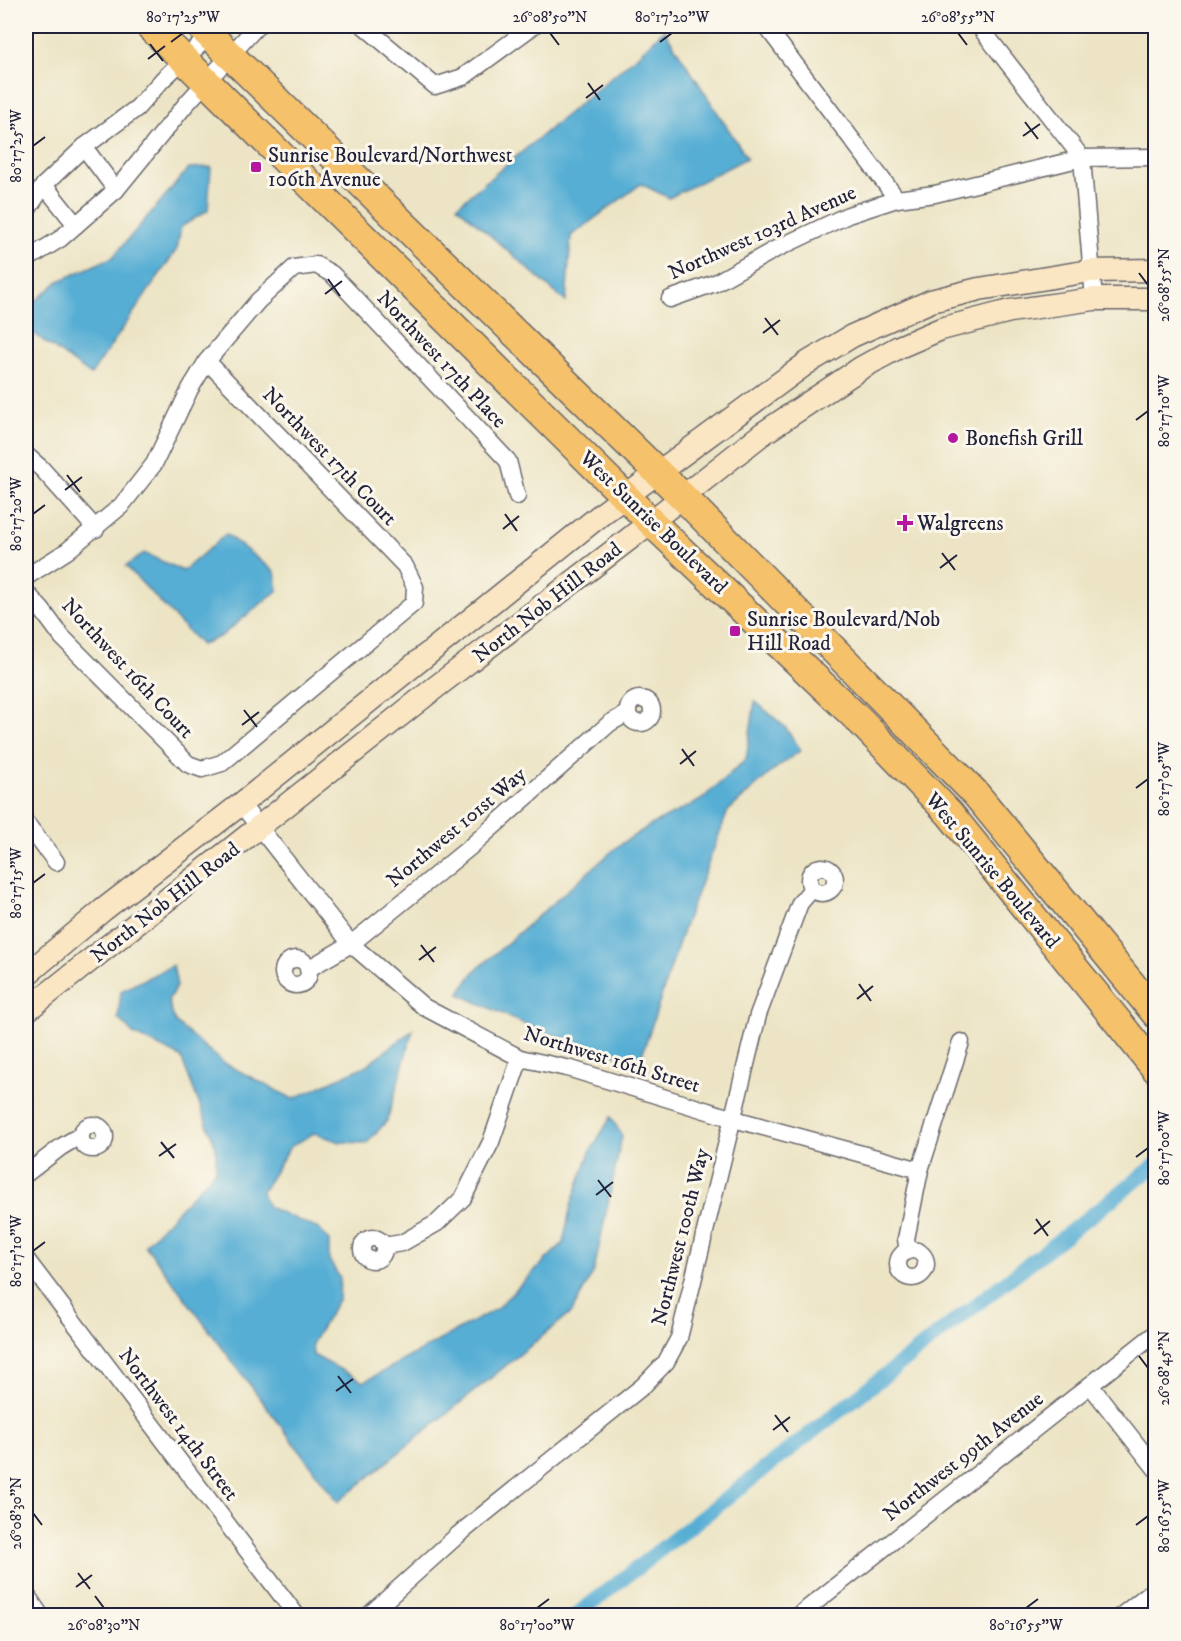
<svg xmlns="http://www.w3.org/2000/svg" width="1181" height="1641" font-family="'IM FELL DW Pica',serif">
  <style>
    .water { fill: #57aed4; stroke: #3c6888; stroke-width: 1.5 }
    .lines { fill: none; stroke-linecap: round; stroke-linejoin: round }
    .canal { stroke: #57aed4; stroke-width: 15 }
    .street-casing { stroke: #69666b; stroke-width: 19 }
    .secondary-casing { stroke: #69666b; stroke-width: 25 }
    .highway-casing { stroke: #69666b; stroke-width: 31 }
    .street { stroke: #fff; stroke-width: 16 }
    .secondary { stroke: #fbe6c4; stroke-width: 22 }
    .highway { stroke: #f5c16b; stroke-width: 28 }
    .ticks { fill: none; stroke: #22223b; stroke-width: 2 }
    .poi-dot { fill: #b5179e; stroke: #fbf7ec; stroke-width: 2 }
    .labels { text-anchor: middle; stroke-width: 6; stroke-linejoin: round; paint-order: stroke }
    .poi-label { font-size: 21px; fill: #22223b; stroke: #fbf7ec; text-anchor: start }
    .street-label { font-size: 21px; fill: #22223b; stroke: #fbf7ec }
    .neatline { fill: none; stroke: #22223b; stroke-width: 2 }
    .ticks-label { font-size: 15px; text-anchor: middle; fill: #22223b }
  </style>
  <rect width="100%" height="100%" fill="#fbf7ec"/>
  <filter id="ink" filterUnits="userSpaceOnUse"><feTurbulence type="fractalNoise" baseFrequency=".0167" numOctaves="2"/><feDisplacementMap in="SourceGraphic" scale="12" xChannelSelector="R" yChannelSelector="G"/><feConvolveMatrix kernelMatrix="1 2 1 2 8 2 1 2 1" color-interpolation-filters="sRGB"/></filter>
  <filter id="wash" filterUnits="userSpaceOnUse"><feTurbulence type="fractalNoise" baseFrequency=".008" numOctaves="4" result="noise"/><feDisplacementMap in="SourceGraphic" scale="24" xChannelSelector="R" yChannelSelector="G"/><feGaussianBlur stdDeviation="1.35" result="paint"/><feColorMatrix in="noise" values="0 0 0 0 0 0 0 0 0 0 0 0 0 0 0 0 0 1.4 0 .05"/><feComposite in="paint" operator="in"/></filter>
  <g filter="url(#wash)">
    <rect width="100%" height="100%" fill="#ece4c4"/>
    <!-- water -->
    <g class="water">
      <polygon points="664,30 747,158 669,198 641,184 571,236 566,302 457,206 638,55"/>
      <polygon points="211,167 208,210 181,227 177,249 91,375 26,328 26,309 59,281 113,257 189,168"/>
      <polygon points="226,534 275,572 278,590 221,636 201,645 126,566 144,553 183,571"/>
      <polygon points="755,701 785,727 801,750 775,769 728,811 684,927 642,1055 633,1060 538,1030 459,994 473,973 618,846 649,826 701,800 746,759"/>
      <polygon points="173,965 177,986 168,1000 175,1022 224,1063 293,1099 367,1065 413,1030 387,1121 367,1143 340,1142 314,1133 290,1147 262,1192 268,1207 319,1229 329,1240 329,1260 340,1278 339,1298 312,1344 313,1355 364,1382 496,1309 563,1243 571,1205 590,1152 611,1117 622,1136 594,1271 572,1312 338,1502 145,1245 216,1170 216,1147 181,1057 133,1034 118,1018 121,991"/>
    </g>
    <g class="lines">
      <!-- canal -->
      <polyline class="canal" points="575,1616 1156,1165"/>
    </g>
  </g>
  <g filter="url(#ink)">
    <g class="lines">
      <defs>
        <g id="street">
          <polyline points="364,26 435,86 463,77 533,26"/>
          <polyline points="766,26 897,199"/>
          <polyline points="979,26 1082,158 1094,299"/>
          <polyline points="84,147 116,190"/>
          <polyline points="44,185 76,225"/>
          <polyline points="26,212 44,185 84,147 137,108 163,79 220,26"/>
          <polyline points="26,260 60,239 116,190 187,103 257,26"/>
          <polyline points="670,299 715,283 774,250 848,215 897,199 935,194 1082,158 1156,157"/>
          <polyline points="26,455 42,469 96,529"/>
          <polyline points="26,577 67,551 121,506 154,464 190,389 207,361 258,301 294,268 316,265 332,274 508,461 517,496"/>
          <polyline points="26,592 42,610 62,637 188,764 202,769 222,763 414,603 415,587 405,566 207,361"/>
          <circle cx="640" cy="711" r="12"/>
          <polyline points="241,804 351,944 424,1007 520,1058 571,1069 734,1119 920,1170"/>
          <polyline points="26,823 56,862"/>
          <circle cx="822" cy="880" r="13"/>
          <circle cx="296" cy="972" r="13"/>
          <polyline points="308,969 351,944 469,848 610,723 628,713"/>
          <circle cx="93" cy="1137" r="12"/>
          <polyline points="26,1174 61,1147 81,1135"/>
          <circle cx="373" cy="1249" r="11"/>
          <polyline points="384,1246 402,1243 437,1223 463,1198 491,1142 520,1058"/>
          <circle cx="912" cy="1264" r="14"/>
          <polyline points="908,1251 906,1239 920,1170 961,1042"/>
          <polyline points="26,1259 297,1616"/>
          <polyline points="1090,1385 1156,1469"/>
          <polyline points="26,1594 41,1616"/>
          <polyline points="368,1616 458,1535 643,1386 666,1362 679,1338 758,1015 800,903 812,889"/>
          <polyline points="798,1616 1156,1333"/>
          <polyline points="1121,1616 1156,1588"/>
        </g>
        <g id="secondary">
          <polyline points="26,975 103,910 241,804 603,513 807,363 852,336 931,301 979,289 1090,271 1156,270"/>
          <polyline points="26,1011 436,687 629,539 762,434 861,368 899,347 941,329 1010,311 1094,299 1156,299"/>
        </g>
        <g id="highway">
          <polyline points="150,26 651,522 860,721 949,813 1156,1069"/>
          <polyline points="200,26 683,497 975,793 1156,1014"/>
        </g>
      </defs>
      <!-- street casing -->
      <use href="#street" class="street-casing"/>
      <!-- secondary casing -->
      <use href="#secondary" class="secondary-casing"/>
      <!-- highway casing -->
      <use href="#highway" class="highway-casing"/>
      <!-- street -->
      <use href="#street" class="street"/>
      <!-- secondary -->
      <use href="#secondary" class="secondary"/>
      <!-- highway -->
      <use href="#highway" class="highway"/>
    </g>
  </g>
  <!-- ticks -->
  <path class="ticks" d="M550,33L559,45M958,33L967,45M171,42L183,33M660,42L672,33M150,44L163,61M148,59L165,46M588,83L600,100M586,98L603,85M1025,122L1038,139M1023,136L1040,124M33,146L45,137M1139,273L1148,285M328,279L340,296M325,294L342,281M765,318L778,335M763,333L780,320M1136,420L1148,411M67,475L80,492M65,490L82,477M33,514L45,505M505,514L517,531M503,529L519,516M942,553L955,570M940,568L957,555M244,710L257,727M242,725L259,712M682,749L694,766M680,764L696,751M1136,788L1148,779M33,883L45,874M421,945L434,962M419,960L436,947M859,984L871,1001M857,999L873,986M161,1142L174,1158M159,1156L176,1144M1136,1157L1148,1148M598,1180L611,1197M596,1195L613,1182M1036,1219L1048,1236M1034,1234L1050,1221M33,1251L45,1242M1139,1356L1148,1368M338,1376L351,1393M336,1391L353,1379M775,1415L788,1432M773,1430L790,1417M33,1513L42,1525M1136,1525L1148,1516M78,1573L90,1589M76,1587L92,1575M95,1596L104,1608M537,1608L549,1599M1026,1608L1038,1599"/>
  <!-- markers -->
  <g class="poi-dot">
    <rect x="250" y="161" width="12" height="12" rx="3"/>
    <circle cx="953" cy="438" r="6"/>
    <path d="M902 514h6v6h6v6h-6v6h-6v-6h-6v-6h6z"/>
    <rect x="729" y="625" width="12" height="12" rx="3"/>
  </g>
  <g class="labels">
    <!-- poi labels -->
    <g class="poi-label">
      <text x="268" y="162">Sunrise Boulevard/Northwest<tspan x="268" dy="24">106th Avenue</tspan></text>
      <text x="965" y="445">Bonefish Grill</text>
      <text x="917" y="530">Walgreens</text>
      <text x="747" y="626">Sunrise Boulevard/Nob<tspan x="747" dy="24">Hill Road</tspan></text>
    </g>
    <!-- street labels -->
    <g class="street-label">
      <text transform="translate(762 232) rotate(-24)" y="7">Northwest 103rd Avenue</text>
      <text transform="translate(442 359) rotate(47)" y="7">Northwest 17th Place</text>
      <text transform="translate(330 456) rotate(46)" y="7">Northwest 17th Court</text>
      <text transform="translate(654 522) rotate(44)" y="7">West Sunrise Boulevard</text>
      <text transform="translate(547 602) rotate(-38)" y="7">North Nob Hill Road</text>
      <text transform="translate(128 668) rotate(47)" y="7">Northwest 16th Court</text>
      <text transform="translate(456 827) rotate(-40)" y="7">Northwest 101st Way</text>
      <text transform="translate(993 870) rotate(50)" y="7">West Sunrise Boulevard</text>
      <text transform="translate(165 902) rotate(-38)" y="7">North Nob Hill Road</text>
      <text transform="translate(612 1059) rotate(17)" y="7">Northwest 16th Street</text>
      <text transform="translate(680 1237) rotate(-76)" y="7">Northwest 100th Way</text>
      <text transform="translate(179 1424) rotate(53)" y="7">Northwest 14th Street</text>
      <text transform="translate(963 1456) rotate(-38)" y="7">Northwest 99th Avenue</text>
    </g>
  </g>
  <!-- margin -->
  <rect width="1181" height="1641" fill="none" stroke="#fbf7ec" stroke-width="66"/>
  <rect x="33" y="33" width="1115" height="1575" class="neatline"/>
  <g class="ticks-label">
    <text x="183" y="22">80°17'25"W</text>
    <text x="550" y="22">26°08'50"N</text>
    <text x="672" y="22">80°17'20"W</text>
    <text x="958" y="22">26°08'55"N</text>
    <text transform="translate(16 146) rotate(-90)" y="5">80°17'25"W</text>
    <text transform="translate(1164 285) rotate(-90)" y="5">26°08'55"N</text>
    <text transform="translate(1164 411) rotate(-90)" y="5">80°17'10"W</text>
    <text transform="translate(16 514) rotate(-90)" y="5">80°17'20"W</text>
    <text transform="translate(1164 779) rotate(-90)" y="5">80°17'05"W</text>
    <text transform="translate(16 883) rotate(-90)" y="5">80°17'15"W</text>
    <text transform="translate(1164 1148) rotate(-90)" y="5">80°17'00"W</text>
    <text transform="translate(16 1251) rotate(-90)" y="5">80°17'10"W</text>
    <text transform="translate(1164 1368) rotate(-90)" y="5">26°08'45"N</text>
    <text transform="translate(16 1513) rotate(-90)" y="5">26°08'30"N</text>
    <text transform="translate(1164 1516) rotate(-90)" y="5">80°16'55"W</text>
    <text x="104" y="1630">26°08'30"N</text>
    <text x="537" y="1630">80°17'00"W</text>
    <text x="1026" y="1630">80°16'55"W</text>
  </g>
</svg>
